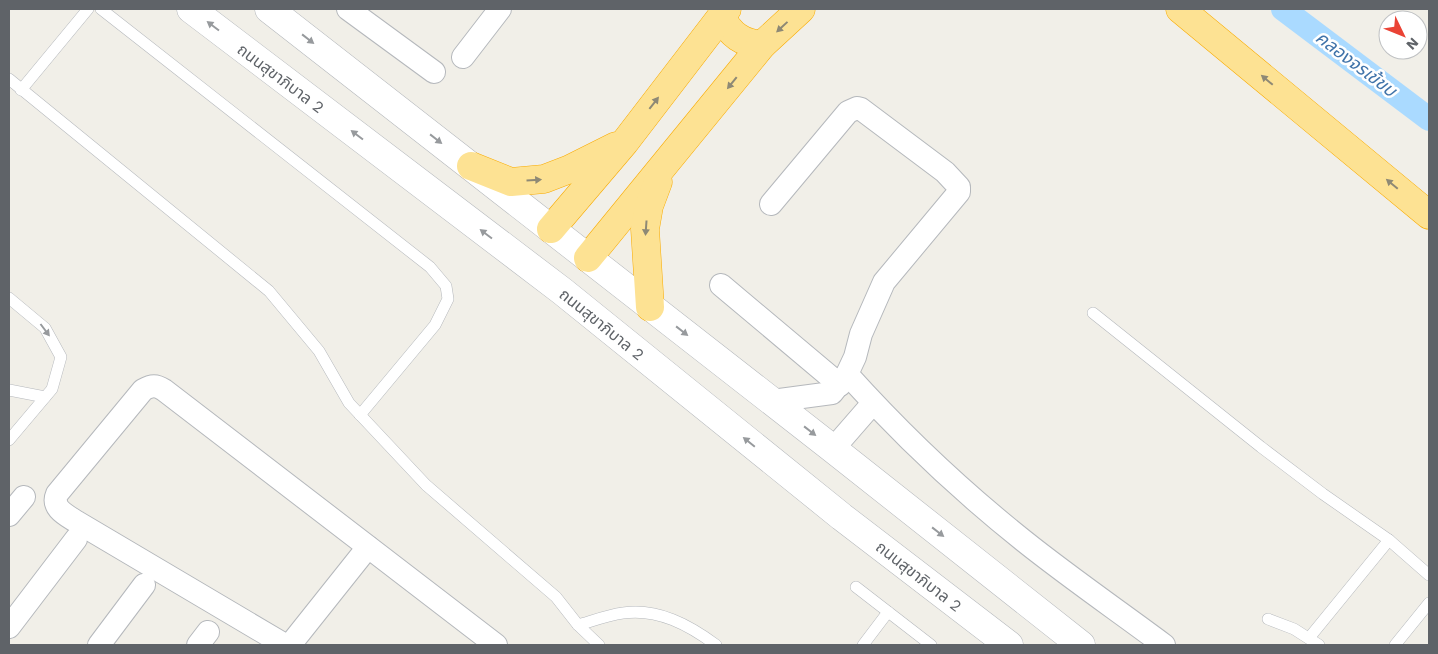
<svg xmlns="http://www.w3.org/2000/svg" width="1438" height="654" font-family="'Work Sans','Noto Sans Thai',sans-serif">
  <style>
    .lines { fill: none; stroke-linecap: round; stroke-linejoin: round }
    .canal { stroke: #aadaff; stroke-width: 24 }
    .service-casing { stroke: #b5b8bc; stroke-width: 12 }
    .minor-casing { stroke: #b5b8bc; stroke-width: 24 }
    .tertiary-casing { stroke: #b5b8bc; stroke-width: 29 }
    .motorway-casing { stroke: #f9ab00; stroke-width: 29 }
    .service { stroke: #fff; stroke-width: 11 }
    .minor { stroke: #fff; stroke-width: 22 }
    .tertiary { stroke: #fff; stroke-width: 28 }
    .motorway { stroke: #fde293; stroke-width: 28 }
    .oneway { fill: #979a9d }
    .oneway2 { fill: #8e8975 }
    .labels { text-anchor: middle; stroke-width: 5; stroke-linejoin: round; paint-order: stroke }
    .street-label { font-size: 16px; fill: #5f6368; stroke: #fff }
    .water-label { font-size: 18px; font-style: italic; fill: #4174aa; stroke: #fff }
  </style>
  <rect width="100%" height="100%" fill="#f1efe8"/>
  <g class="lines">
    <!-- canal -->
    <polyline class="canal" points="1283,9 1429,119"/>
    <defs>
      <g id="service">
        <polyline points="101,9 430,267 446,286 448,299 435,325 360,415"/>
        <polyline points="9,79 269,291 319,351 349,403 426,485 556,597 578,625 599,645"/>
        <polyline points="21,90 88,9"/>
        <polyline points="9,298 45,328 61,357 52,389 9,440"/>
        <polyline points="1093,313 1261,447 1323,494 1389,540 1429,575"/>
        <polyline points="9,390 45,397"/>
        <polyline points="856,587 931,645"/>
        <polyline points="1268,619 1294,629 1319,645"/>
        <path d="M578,625C592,621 608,615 623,613C658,608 689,625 716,645"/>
        <polyline points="1309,638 1389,540"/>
        <polyline points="863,645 888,612"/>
        <polyline points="1395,645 1429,603"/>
      </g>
      <g id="minor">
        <polyline points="348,9 434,72"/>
        <polyline points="463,57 500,9"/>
        <polyline points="771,204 848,112 857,108 861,109 945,172 959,187 959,192 884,282 861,334 855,357 847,374 832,393 772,401"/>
        <polyline points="721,285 840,385"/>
        <path d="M847,374C901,434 960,490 1024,541C1069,577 1117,610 1164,645"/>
        <polyline points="833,449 873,403"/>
        <polyline points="9,515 24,497"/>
        <polyline points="9,627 76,539"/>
        <polyline points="99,645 144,585"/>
        <polyline points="198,645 208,632"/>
        <path d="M285,645L77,522C66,515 51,508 57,494L143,390C152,385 156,385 164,390L496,645"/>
        <polyline points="290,645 368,547"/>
      </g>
      <g id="tertiary">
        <polyline points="191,9 562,291 842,517 1009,645"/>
        <polyline points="269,9 833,449 1081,645"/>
      </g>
      <g id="motorway">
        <polyline points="1180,9 1429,215"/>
        <path d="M721,17C731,35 742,43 762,45"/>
        <polyline points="471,166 511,182 544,179 570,169 616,146"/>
        <polyline points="551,229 625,142 727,9"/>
        <polyline points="588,258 762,45 801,9"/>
        <polyline points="650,307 645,229 649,206 658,182"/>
      </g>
    </defs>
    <!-- service casing -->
    <use href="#service" class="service-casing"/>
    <!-- minor casing -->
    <use href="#minor" class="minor-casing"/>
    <!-- tertiary casing -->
    <use href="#tertiary" class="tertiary-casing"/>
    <!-- motorway casing -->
    <use href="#motorway" class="motorway-casing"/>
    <!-- service -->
    <use href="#service" class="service"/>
    <!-- minor -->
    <use href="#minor" class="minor"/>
    <!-- tertiary -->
    <use href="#tertiary" class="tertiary"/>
    <!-- motorway -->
    <use href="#motorway" class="motorway"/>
  </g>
  <!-- one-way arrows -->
  <defs><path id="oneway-solid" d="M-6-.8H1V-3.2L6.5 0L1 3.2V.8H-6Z" transform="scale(1.25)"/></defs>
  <g class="oneway">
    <use href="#oneway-solid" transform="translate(213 26) rotate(-143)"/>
    <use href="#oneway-solid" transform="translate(308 39) rotate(38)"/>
    <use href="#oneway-solid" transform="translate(357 135) rotate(-143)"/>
    <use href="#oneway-solid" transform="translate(436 139) rotate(38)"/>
    <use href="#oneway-solid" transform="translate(486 234) rotate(-143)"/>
    <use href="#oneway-solid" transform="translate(45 330) rotate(53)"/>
    <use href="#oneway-solid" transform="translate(682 331) rotate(38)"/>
    <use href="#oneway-solid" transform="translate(810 431) rotate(38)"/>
    <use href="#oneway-solid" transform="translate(749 442) rotate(-141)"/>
    <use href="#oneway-solid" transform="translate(938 532) rotate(38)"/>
  </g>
  <g class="oneway2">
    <use href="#oneway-solid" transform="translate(782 27) rotate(137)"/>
    <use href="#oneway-solid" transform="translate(1267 80) rotate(-140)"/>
    <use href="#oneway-solid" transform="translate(732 83) rotate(129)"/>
    <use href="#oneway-solid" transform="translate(654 103) rotate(-52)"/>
    <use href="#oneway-solid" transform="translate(534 180) rotate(-4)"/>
    <use href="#oneway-solid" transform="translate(1392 184) rotate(-140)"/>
    <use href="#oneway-solid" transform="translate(646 228) rotate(94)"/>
  </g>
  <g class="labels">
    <!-- street labels -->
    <g class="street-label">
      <text transform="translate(281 78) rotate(37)" y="6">ถนนสุขาภิบาล 2</text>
      <text transform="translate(602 324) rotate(39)" y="6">ถนนสุขาภิบาล 2</text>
      <text transform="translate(919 576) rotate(38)" y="6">ถนนสุขาภิบาล 2</text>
    </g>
    <!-- water labels -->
    <g class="water-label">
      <text transform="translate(1356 64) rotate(37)" y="6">คลองจรเข้ขบ</text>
    </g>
  </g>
  <!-- border -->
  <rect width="1438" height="654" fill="none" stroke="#5f6368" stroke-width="20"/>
  <!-- north arrow -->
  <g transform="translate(1403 35) rotate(133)"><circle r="24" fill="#ffffff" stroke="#bfc1c3"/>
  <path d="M0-4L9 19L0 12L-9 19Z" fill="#ea4335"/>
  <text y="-8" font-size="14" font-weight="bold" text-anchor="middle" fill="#5f6368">N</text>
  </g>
</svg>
